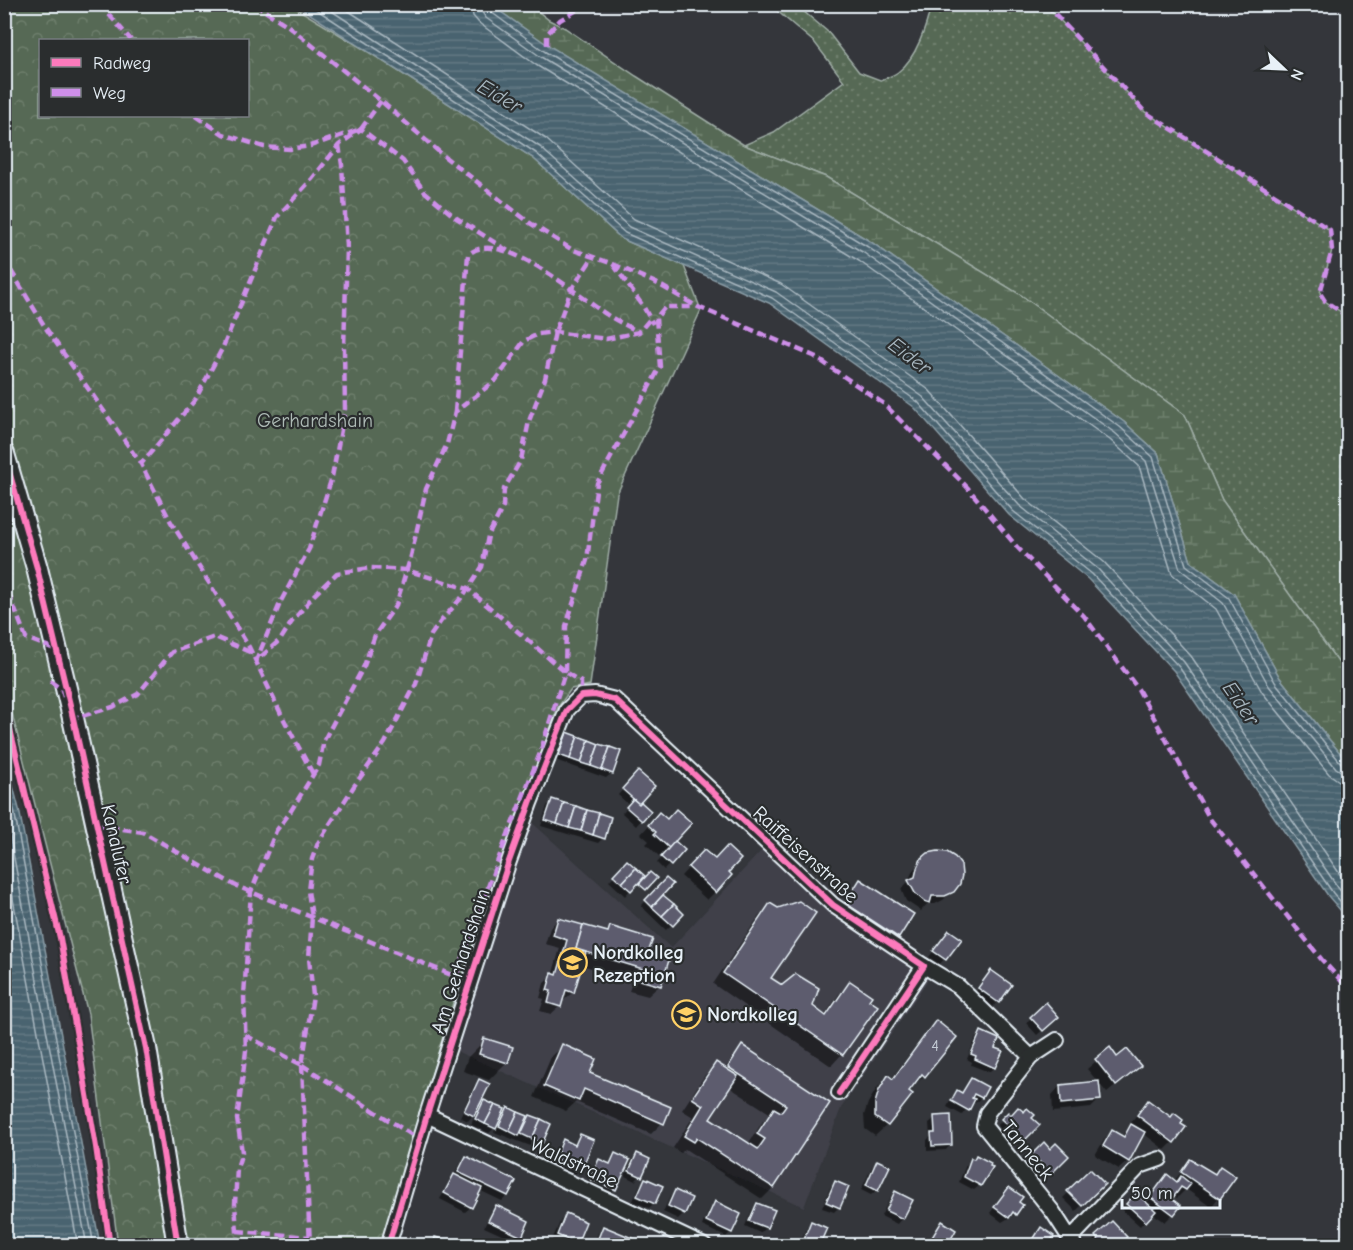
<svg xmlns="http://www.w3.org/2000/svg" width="1353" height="1250" font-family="'Comic Neue',sans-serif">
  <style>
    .built { fill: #40414a }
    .grass { fill: url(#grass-dots); stroke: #9fada6; stroke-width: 1.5 }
    .forest { fill: url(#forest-crowns); stroke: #9fada6; stroke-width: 1.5; fill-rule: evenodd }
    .wetland { fill: url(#wetland-marsh); stroke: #9fada6; stroke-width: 1.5 }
    .water { fill: url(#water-rules); stroke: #899ca6; stroke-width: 1.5 }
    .shadow { fill: #0007; fill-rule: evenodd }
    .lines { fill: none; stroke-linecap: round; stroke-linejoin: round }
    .shore { stroke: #a9b8c1; stroke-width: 1.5 }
    .building { fill: #5d5c6e; stroke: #e8f1f8; stroke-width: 1.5 }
    .street-casing { stroke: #e8f1f8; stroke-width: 18 }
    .secondary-casing { stroke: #e8f1f8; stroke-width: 24 }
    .street { stroke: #2a2d2e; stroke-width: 14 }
    .secondary { stroke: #2a2d2e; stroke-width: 20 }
    .quiet { stroke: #ce8fe9; stroke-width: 4.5; stroke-dasharray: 9 4.5; stroke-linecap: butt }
    .cycleway-casing { stroke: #2a2d2e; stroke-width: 10 }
    .cycleway { stroke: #fd7abc; stroke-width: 6 }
    .labels { text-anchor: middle; stroke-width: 4.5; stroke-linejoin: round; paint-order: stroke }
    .number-label { font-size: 16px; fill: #c5ccd6 }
    .park-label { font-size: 20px; fill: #aebbb6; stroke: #2a2d2e }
    .street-label { font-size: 20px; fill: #e8f1f8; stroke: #2a2d2e }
    .poi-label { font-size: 20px; font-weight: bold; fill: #e8f1f8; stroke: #2a2d2e; text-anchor: start }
    .water-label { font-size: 21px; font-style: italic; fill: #a9b8c1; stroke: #2a2d2e }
  </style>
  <defs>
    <pattern id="grass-dots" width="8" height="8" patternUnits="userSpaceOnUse" patternTransform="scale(1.5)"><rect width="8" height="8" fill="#566954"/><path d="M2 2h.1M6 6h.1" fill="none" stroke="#6e7f6d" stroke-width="1.8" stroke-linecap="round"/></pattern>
    <pattern id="forest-crowns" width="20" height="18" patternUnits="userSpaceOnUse" patternTransform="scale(1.5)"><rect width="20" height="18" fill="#566954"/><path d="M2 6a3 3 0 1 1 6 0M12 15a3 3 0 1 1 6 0" fill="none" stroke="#6e7f6d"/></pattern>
    <pattern id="wetland-marsh" width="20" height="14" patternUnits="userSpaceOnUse" patternTransform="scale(1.5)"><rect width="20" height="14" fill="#566954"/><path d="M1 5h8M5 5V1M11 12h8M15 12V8" fill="none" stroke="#6e7f6d"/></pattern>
    <pattern id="water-rules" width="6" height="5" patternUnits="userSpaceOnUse" patternTransform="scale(1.5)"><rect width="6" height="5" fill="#4a636f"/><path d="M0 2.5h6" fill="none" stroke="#647a84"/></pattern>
  </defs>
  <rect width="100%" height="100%" fill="#34363b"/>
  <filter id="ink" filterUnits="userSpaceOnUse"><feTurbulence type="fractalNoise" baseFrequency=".0167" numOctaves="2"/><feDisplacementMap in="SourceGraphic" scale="12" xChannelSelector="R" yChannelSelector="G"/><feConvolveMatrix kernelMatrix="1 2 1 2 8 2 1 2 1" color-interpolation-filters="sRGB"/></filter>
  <g filter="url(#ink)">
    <!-- built -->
    <polygon class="built" points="528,819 671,948 762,850 830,907 930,977 841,1108 804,1207 454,1050"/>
    <!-- grass -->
    <path class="grass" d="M770,5H796L828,32L859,72L880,80C886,78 893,76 898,72C916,59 927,25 931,5H1046L1145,112L1330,230L1332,250L1320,293L1325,301L1348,317V676L1222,500L1185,415L1021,295L826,177L744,145L774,132L844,81L815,43Z"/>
    <!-- forest -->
    <path class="forest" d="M4,5H291L370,53L533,158L622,239L684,266L701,310L617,494L590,685L571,689L558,707L458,986L381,1245H118L88,1014L5,686ZM40,40H248V116H40ZM55,688H58L90,828L86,829Z"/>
    <!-- wetland -->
    <polygon class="wetland" points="491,5 530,5 549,20 565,28 636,76 744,145 826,177 1021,295 1185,415 1222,500 1348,676 1348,763 1280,678 1234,594 1191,562 1158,453 1124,422 871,242 547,45"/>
    <!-- water -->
    <g class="water">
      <polygon points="296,5 491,5 548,45 871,242 1124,422 1158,453 1191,562 1234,594 1280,678 1348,763 1348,919 1329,897 1174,671 1088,579 1009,515 914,407 769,303 622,239 533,158"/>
      <polygon points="4,752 19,809 100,1245 5,1245"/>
    </g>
    <!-- shadow -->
    <g class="shadow">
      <polygon points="568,734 612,773 606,778 555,760 562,739"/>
      <polygon points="633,778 639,802 649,811 636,826 622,813 629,805 618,795"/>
      <polygon points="552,801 603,838 598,843 541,826 547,806"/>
      <polygon points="659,814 667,821 668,846 683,850 664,870 657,863 669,850 667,848 659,856 646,844 649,841 641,834"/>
      <polygon points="696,860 714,861 727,872 715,892 707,900 681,876"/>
      <polygon points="922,861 952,891 943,900 935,904 927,904 921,911 906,901 901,889 908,882 913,870"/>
      <polygon points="627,862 642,876 625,896 609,881"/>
      <polygon points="666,880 661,895 682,914 666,930 641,906"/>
      <polygon points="860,881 898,937 890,945 838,912 852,889"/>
      <polygon points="770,905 769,979 824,1016 839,994 850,983 875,1006 842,1054 831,1066 713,984 759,916"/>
      <polygon points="558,919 605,933 610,928 660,985 648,996 629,991 633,980 581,965 573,992 564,1000 562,1000 560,1006 551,1014 540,1011 544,999 540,998 544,983 552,976 560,948 545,944 550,928"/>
      <polygon points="944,937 960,940 939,965 929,957"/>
      <polygon points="991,972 1010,985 993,1007 974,994"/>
      <polygon points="1057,1017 1037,1035 1026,1023 1031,1018"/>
      <polygon points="936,1022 955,1037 924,1076 912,1087 887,1125 875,1136 865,1129 864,1115 868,1103 877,1088 888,1077 891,1079 925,1034"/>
      <polygon points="981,1033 993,1048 994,1067 989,1072 971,1065 972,1062 967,1059 976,1038"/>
      <polygon points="485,1040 511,1048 506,1063 489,1080 463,1071 468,1057"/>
      <polygon points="563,1046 588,1074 662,1123 651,1134 576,1102 566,1111 534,1097 551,1057"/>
      <path d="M743,1047L828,1103L773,1188L762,1199L685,1149L681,1153L673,1148L693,1117L682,1110L705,1075L716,1064L724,1069ZM729,1087L771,1114L763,1121L748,1144L708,1119Z"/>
      <polygon points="1110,1049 1130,1074 1107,1093 1087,1069"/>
      <polygon points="480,1080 476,1110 484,1102 501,1116 508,1108 549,1125 541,1143 536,1148 494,1132 497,1126 489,1133 471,1125 476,1112 468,1121 460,1117 474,1086"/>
      <polygon points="971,1080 986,1088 981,1098 975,1103 972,1101 962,1115 947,1107 952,1097 957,1092 961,1094"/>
      <polygon points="1060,1086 1099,1100 1091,1108 1053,1112 1052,1095"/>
      <polygon points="1148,1102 1173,1142 1165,1150 1143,1133 1128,1161 1119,1169 1095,1155 1104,1140 1112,1132 1121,1137 1132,1125 1130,1124 1140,1110"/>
      <polygon points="1008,1114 1011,1117 1030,1118 1038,1125 1018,1145 997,1126"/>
      <polygon points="935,1118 951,1144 946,1150 927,1151 927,1140 930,1137 929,1123"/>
      <polygon points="580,1136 579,1170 574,1175 550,1165 558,1146 564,1141 573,1145"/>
      <polygon points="1044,1144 1050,1151 1067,1156 1045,1178 1028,1160"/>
      <polygon points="616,1155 628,1160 615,1189 609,1195 586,1184 594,1166 599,1161 608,1165"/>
      <polygon points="637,1155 640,1176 635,1181 625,1176 632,1160"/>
      <polygon points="466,1157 514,1181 507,1196 502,1201 479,1190 471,1207 465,1212 440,1199 461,1163"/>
      <polygon points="976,1157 980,1185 974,1190 959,1182 966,1165"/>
      <polygon points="1190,1161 1214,1175 1220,1168 1234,1178 1211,1207 1186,1189 1177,1198 1173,1195 1170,1199 1173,1214 1165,1222 1152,1213 1140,1226 1122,1210 1136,1195 1145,1203 1167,1176 1174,1181"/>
      <polygon points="878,1162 877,1190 871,1195 861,1190 872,1167"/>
      <polygon points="1090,1171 1103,1184 1076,1211 1063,1198"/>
      <polygon points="645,1180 654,1203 649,1208 633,1201 640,1185"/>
      <polygon points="835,1183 839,1207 834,1212 822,1208 830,1188"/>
      <polygon points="675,1192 684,1213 678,1219 663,1212 670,1197"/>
      <polygon points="895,1193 902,1218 897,1224 881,1216 890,1198"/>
      <polygon points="1004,1194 1017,1203 1015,1214 1002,1222 990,1213"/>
      <polygon points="715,1203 731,1231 705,1219 710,1209"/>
      <polygon points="758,1204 766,1227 760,1233 745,1226 752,1210"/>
      <polygon points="496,1207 521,1236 515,1241 484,1227 491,1213"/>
      <polygon points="566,1215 575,1243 573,1246 564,1246 552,1240 561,1220"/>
      <polygon points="704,1221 730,1233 726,1237 702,1226"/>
      <polygon points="812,1223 818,1246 799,1246 806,1228"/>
      <polygon points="942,1223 945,1246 927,1245 937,1228"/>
      <polygon points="1112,1223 1115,1246 1093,1246 1091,1243"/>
      <polygon points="603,1228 633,1246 593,1246 598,1233"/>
      <polygon points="974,1241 981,1246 970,1246"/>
    </g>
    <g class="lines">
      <!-- shore -->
      <g class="shore">
        <polyline points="308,4 536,153 625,233 772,298 918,402 1013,511 1092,574 1179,667 1333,893 1348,910"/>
        <polyline points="321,4 540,147 629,227 776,292 923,397 1019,505 1098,569 1184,662 1339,889 1348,899"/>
        <polyline points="338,4 546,139 634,219 781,284 929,390 1025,499 1104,562 1191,656 1348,886"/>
        <polyline points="471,4 473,16 479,23 536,65 859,261 1110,440 1139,466 1172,574 1216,609 1262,692 1329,774 1339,781 1348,782"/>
        <polyline points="481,4 482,12 486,18 541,57 864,253 1115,433 1146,461 1180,569 1223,603 1269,686 1336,768 1342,772 1348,773"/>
        <polyline points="488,4 491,12 544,51 868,247 1120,427 1153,457 1186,565 1229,598 1275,682 1341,763 1348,766"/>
        <polyline points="4,775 14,810 94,1246"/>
        <polyline points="4,805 87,1246"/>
        <polyline points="4,851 78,1246"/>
      </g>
    </g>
    <!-- building -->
    <g class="building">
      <polygon points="567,732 578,736 570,759 559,755"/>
      <polygon points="578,736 589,740 581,763 570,759"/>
      <polygon points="589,740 599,744 591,766 581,763"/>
      <polygon points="599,744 610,747 602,770 591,766"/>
      <polygon points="610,747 621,751 613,774 602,770"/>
      <polygon points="638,771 655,786 639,804 622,789"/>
      <polygon points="552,799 564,803 557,824 545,820"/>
      <polygon points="633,799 639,804 641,802 651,811 642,821 626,807"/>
      <polygon points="564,803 576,806 569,828 557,824"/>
      <polygon points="576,806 587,810 581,831 569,828"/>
      <polygon points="676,809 692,823 669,848 654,834 656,832 648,825 659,812 667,819"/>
      <polygon points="587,810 599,813 593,835 581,831"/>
      <polygon points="599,813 611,817 605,839 593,835"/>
      <polygon points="675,841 685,850 671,866 661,857"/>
      <polygon points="727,846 741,859 729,872 732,875 716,893 688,867 704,850 715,859"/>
      <polygon points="938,851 947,852 955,857 961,865 962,875 960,884 954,892 945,896 932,896 930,903 924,901 915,893 908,880 915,877 917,868 921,859 928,853"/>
      <polygon points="627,860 636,868 622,883 613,875"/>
      <polygon points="636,868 645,876 631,891 622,883"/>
      <polygon points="650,872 657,878 646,890 639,884"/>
      <polygon points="666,878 673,884 652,907 645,900"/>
      <polygon points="860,879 914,914 899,938 845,903"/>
      <polygon points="663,895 674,904 662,916 652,907"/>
      <polygon points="799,901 816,913 771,978 782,985 796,974 819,988 813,1006 826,1016 850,981 872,996 869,1000 878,1006 843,1055 723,973 770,903 778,908"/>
      <polygon points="674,904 684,914 673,926 662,916"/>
      <polygon points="558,918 583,925 576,949 586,952 574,993 566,990 561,1007 548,1003 551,991 547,990 552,973 557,975 567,940 553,935"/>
      <polygon points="583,925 608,932 610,926 653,939 649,950 670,957 661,986 640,980 643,969 576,949"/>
      <polygon points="949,930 962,939 946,960 933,951"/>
      <polygon points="991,970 1012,985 999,1003 978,988"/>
      <polygon points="1046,1002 1059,1017 1043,1031 1030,1017"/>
      <polygon points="936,1020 957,1037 925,1077 922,1074 909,1091 913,1094 888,1126 875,1117 875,1103 879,1090 888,1075 893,1079"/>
      <polygon points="981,1031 999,1039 995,1048 1003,1051 995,1068 975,1059 976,1056 971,1054"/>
      <polygon points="484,1038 513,1047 508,1063 479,1054"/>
      <polygon points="562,1044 596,1059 590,1073 671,1107 664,1124 584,1089 579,1101 544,1086"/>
      <polygon points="742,1045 830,1103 774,1188 697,1138 694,1142 684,1136 703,1105 692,1098 716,1062 738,1076 710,1118 758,1149 765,1139 757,1134 774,1108 781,1112 786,1105 728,1067"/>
      <polygon points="1110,1047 1117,1057 1127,1049 1141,1066 1116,1086 1095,1059"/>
      <polygon points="971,1078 988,1087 982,1098 974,1094 972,1098 975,1099 969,1111 951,1101 957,1090 962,1093"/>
      <polygon points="479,1079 490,1084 474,1116 464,1111"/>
      <polygon points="1099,1081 1101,1100 1061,1104 1060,1085"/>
      <polygon points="484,1100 495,1105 485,1124 475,1119"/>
      <polygon points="1148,1100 1171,1117 1174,1113 1183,1120 1181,1124 1186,1127 1174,1143 1137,1115"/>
      <polygon points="495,1105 505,1109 496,1129 485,1124"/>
      <polygon points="508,1107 518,1112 509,1131 499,1126"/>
      <polygon points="1018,1107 1024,1112 1027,1108 1035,1115 1032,1118 1040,1125 1024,1141 1001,1119 1008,1112 1011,1115"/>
      <polygon points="518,1112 528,1116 519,1136 509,1131"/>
      <polygon points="530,1115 541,1119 532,1139 521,1134"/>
      <polygon points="951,1115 952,1145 932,1146 931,1133 935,1133 934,1116"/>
      <polygon points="541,1119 551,1124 542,1144 532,1139"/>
      <polygon points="1131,1124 1145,1132 1129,1162 1103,1146 1112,1130 1124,1137"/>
      <polygon points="580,1134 594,1140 581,1171 555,1159 563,1139 575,1145"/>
      <polygon points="1044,1142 1050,1149 1056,1143 1069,1156 1051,1174 1032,1154"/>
      <polygon points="615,1153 630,1160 616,1190 590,1179 599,1159 610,1164"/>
      <polygon points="637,1153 650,1159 642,1177 629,1171"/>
      <polygon points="976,1155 991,1163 990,1166 993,1167 981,1186 964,1177 971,1158 974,1159"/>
      <polygon points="466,1156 516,1181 508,1196 458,1172"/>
      <polygon points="1190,1159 1215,1174 1220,1166 1236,1177 1220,1199 1181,1172"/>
      <polygon points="877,1160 890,1166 878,1191 866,1185"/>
      <polygon points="1090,1169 1105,1184 1082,1206 1067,1191"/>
      <polygon points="454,1174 482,1188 472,1208 444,1193"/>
      <polygon points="1167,1174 1177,1182 1181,1176 1191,1184 1186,1190 1181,1187 1172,1199 1181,1206 1174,1215 1150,1197"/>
      <polygon points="645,1178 663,1186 655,1204 637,1196"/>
      <polygon points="835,1181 849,1187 840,1208 826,1202"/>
      <polygon points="1009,1187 1023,1197 1019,1202 1023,1205 1016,1215 1013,1212 1009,1218 994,1207"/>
      <polygon points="675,1190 692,1198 685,1214 668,1206"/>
      <polygon points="895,1191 913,1200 903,1219 886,1211"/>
      <polygon points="1136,1193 1156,1211 1146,1222 1126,1204"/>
      <polygon points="715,1201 741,1214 732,1233 706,1221"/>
      <polygon points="757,1203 775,1210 767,1228 749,1221"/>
      <polygon points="496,1205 529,1221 522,1237 488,1221"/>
      <polygon points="566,1213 586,1222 577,1244 557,1235"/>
      <polygon points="811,1221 827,1228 819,1246 801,1246"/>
      <polygon points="942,1221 956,1230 947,1246 942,1246 931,1239"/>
      <polygon points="1112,1221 1127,1237 1117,1246 1103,1246 1095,1236"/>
      <polygon points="603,1226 637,1240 635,1246 595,1246"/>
      <polygon points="1041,1227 1054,1236 1048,1246 1029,1246"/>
      <polygon points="435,1237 462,1246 433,1246"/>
    </g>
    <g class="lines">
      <defs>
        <g id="street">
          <polyline points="924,966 959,987 1031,1057 987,1113 984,1126 1053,1212 1075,1246"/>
          <polyline points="1031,1057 1057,1040"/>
          <polyline points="427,1115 704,1246"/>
          <polyline points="1071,1238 1140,1166 1160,1159"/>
          <polyline points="388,1246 427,1115 508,864 530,803 567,710 581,696 595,695 615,700 833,905 924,966 839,1093"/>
        </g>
        <polyline id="secondary" points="4,454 37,568 71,709 146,1048 178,1246"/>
      </defs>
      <!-- street casing -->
      <use href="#street" class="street-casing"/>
      <!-- secondary casing -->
      <use href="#secondary" class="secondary-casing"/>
      <!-- street -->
      <use href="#street" class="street"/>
      <!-- secondary -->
      <use href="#secondary" class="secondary"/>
      <!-- quiet -->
      <g class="quiet">
        <polyline points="100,4 131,40"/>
        <polyline points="254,4 287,25 381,101 445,157 530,223 571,249 613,264 656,283 698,307 814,356 884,404 967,487 1017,547 1084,616 1138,689 1210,819 1322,960 1348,988"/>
        <polyline points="1046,4 1145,112 1330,230 1332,250 1320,293 1325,301 1348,317"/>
        <polyline points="547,45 547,34 560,20 587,4"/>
        <polyline points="196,116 223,134 264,147 290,149 310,146 361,129 381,101"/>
        <polyline points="339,145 342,165 347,247 344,348 345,409 332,477 309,549 281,601 256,661 281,639 291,623 314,595 337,573 370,568 406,570 468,589 565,672 581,682 581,696"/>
        <polyline points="4,259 45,327 141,464"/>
        <polyline points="613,264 643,306 653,324"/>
        <path d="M455,412L468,255C498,225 579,297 606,314C616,321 628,326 639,332"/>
        <polyline points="4,581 26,638 57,650"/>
        <polyline points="50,681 62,690 64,697"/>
        <polyline points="70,713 78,717 113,707 138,694 172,652 215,637 252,653"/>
        <polyline points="313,774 281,714 249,647 171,522 141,464 195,400 223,347 277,217 312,179 339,145 361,129 403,161 424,191 455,217 508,251"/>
        <polyline points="96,825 143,832 234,885 461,979"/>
        <polyline points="456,977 494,870 540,753 565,672 566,626 587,560 597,483 660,367 656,318 665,307 693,307"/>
        <polyline points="245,1035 302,1065 313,996 309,958 312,917 308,891 312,859 318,843 354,786 385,743 416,684 431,635 441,621 463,596 482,567 488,536 503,507 504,489 521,460 529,421 545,379 555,332 571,290 593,257"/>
        <polyline points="302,1065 310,1246"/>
        <polyline points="302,1065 420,1140"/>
        <polyline points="237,1231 310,1237"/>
        <polyline points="238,1246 235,1204 237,1168 242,1152 237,1119 246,1051 244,996 251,892 276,831 289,814 319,765 324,740 364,666 375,635 396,605 411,556 426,489 447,444 455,412 496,380 524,341 538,334 555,332 606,339 639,332 650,319"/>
        <polyline points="1345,1246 1348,1236"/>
      </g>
      <defs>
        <g id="cycleway">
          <polyline points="4,454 37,568 71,709 146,1048 178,1246"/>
          <polyline points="4,704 60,938 96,1147 110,1246"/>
          <polyline points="388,1246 427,1115 508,864 530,803 567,710 581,696 595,695 615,700 833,905 924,966 839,1093"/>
        </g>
      </defs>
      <!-- cycleway casing -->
      <use href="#cycleway" class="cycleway-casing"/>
      <!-- cycleway -->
      <use href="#cycleway" class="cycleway"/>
    </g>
  </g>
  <!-- icons -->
  <defs>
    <symbol id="university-ring" viewBox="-11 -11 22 22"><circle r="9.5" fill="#2a2d2e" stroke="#ffd166" stroke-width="1.5"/><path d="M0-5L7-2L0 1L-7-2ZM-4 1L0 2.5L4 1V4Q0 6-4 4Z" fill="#ffd166"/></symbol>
  </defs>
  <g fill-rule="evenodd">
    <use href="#university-ring" x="556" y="946" width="33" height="33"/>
    <use href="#university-ring" x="670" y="998" width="33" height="33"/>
  </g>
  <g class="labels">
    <!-- number labels -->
    <g class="number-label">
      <text x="935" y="1051">4</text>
    </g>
    <!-- park labels -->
    <g class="park-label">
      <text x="315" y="427">Gerhardshain</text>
    </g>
    <!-- street labels -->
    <g class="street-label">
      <text transform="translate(117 844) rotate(77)" y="7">Kanalufer</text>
      <text transform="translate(806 854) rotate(42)" y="7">Raiffeisenstraße</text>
      <text transform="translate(460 961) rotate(-72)" y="7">Am Gerhardshain</text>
      <text transform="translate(1028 1150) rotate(51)" y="7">Tanneck</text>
      <text transform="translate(574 1162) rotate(25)" y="7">Waldstraße</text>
    </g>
    <!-- poi labels -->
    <g class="poi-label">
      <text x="593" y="959">Nordkolleg<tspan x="593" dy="23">Rezeption</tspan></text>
      <text x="707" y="1021">Nordkolleg</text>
    </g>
    <!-- water labels -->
    <g class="water-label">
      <text transform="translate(500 96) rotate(30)" y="7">Eider</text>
      <text transform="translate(910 356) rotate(37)" y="7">Eider</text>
      <text transform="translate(1241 703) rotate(55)" y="7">Eider</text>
    </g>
  </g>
  <!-- margin -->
  <rect width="1353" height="1250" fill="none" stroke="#2a2d2e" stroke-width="24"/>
  <rect x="12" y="12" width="1329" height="1226" fill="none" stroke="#e8f1f8" stroke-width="2" filter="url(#ink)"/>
  <!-- legend -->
  <rect x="39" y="39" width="210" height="78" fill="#2a2d2e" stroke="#767b7f" stroke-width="1.5"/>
  <rect x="51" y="58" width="30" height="9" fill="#fd7abc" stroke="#767b7f" stroke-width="1.5"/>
  <text x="93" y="69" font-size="18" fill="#e8f1f8">Radweg</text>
  <rect x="51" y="88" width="30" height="9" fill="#ce8fe9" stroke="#767b7f" stroke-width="1.5"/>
  <text x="93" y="99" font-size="18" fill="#e8f1f8">Weg</text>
  <!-- north arrow -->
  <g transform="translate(1284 69) rotate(113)" stroke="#2a2d2e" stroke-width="4.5" paint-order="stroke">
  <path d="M0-4.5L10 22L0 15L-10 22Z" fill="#e8f1f8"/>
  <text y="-9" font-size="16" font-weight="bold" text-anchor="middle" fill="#e8f1f8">N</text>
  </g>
  <!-- scale -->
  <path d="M1122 1199v9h98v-9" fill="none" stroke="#e8f1f8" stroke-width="3"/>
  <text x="1131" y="1199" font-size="18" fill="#e8f1f8" stroke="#2a2d2e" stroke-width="4.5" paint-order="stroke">50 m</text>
</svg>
